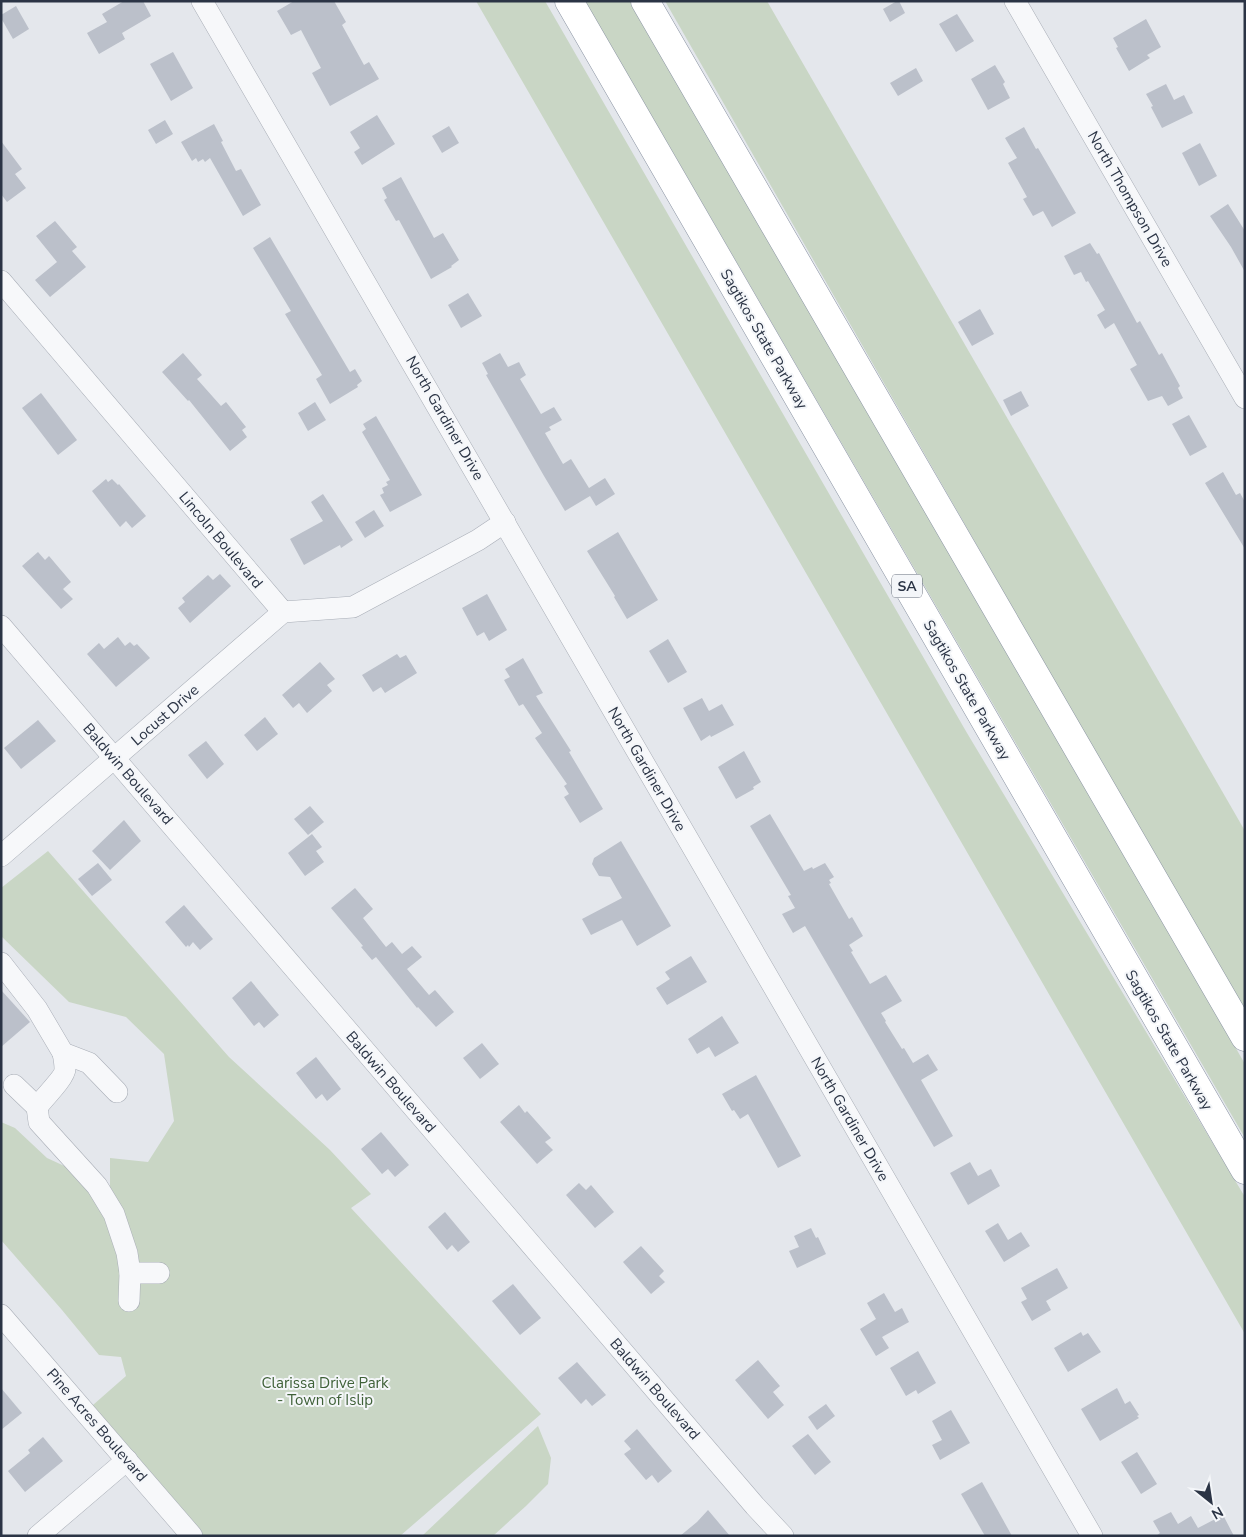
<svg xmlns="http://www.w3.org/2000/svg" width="1246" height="1537" font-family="'Nunito Sans',sans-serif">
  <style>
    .green { fill: #c9d6c5 }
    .building { fill: #bbc0ca }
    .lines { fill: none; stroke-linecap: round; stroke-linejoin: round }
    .minor-casing { stroke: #a9aeb7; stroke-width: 22 }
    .highway-casing { stroke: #8b94a3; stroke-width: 29 }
    .minor { stroke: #f7f8fa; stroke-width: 21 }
    .highway { stroke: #fff; stroke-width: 28 }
    .labels { text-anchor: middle; stroke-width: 4; stroke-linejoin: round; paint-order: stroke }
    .shield { fill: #f4f6f9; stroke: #676e7b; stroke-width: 1 }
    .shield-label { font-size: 14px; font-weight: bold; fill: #2b3445 }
    .street-label { font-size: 15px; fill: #2b3445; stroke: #f4f6f9 }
    .park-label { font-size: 15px; fill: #3f6138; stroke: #f4f6f9 }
  </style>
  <rect width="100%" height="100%" fill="#e4e7ec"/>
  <!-- green -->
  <g class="green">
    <polygon points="476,1 545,1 967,733 1245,1197 1245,1334"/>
    <polygon points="585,1 631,1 1245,1064 1245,1138"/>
    <polygon points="665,1 767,1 1245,831 1245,1010 1148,844"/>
    <polygon points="48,851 229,1057 330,1150 371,1194 351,1208 541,1414 400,1536 192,1536 85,1412 126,1376 121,1357 99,1355 62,1310 1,1240 1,1122 15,1128 47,1158 110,1187 110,1158 148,1162 174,1121 164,1054 126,1017 69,1002 1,936 1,888"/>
    <polygon points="538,1426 551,1458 548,1484 526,1506 493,1536 422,1536"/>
  </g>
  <!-- building -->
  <g class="building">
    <polygon points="124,1 143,1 151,16 122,33 125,39 99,54 87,33 107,22 102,14"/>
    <polygon points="294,1 334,1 346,22 342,25 364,65 369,62 379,79 330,106 312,73 321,68 301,30 291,35 277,11"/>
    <polygon points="897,1 899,1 905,13 890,22 883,9"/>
    <polygon points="16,6 29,29 13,39 1,18 1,15"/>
    <polygon points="957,14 974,41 956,52 939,24"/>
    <polygon points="1146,19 1161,47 1147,55 1150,58 1129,71 1116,48 1118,47 1113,38"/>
    <polygon points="173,52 193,88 171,101 150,64"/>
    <polygon points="995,65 1005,82 1003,84 1010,98 988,110 971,79"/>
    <polygon points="916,68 923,81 898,96 890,83"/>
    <polygon points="1166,84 1174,100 1184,95 1193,113 1162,128 1151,107 1153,106 1146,94"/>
    <polygon points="377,115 395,144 362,165 354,152 360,148 350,132"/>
    <polygon points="165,120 173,134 156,144 148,130"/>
    <polygon points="214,124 223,141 221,142 236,171 241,169 261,205 243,216 210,158 205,162 203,159 198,162 196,158 192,161 181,142"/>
    <polygon points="449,126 459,143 442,153 432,136"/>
    <polygon points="1024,127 1036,149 1038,148 1076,213 1052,227 1043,211 1033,216 1023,199 1027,197 1008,163 1017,158 1005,138"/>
    <polygon points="1,141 22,169 15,174 26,188 7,202 1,194"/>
    <polygon points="1200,143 1217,176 1199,186 1182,153"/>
    <polygon points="401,177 434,238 443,233 459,260 451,266 452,267 431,279 399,220 396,221 384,200 387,198 382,188"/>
    <polygon points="1228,204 1245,231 1245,272 1231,247 1210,216"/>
    <polygon points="55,221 77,247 72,251 86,267 50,297 35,280 57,262 36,236"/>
    <polygon points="270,237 350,372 355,369 362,381 357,385 358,387 330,404 316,379 322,375 285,314 291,311 253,248"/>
    <polygon points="1090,243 1097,254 1099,253 1137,323 1140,321 1159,355 1162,353 1180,386 1178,388 1183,398 1168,406 1162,396 1148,401 1130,369 1137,365 1114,323 1105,329 1097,315 1105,310 1088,281 1086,282 1081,272 1074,275 1064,256"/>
    <polygon points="468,293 482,316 461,328 448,305"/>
    <polygon points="980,309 994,334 972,346 958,322"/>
    <polygon points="183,353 202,375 197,379 221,406 226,402 246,427 242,430 247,437 230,451 189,400 188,401 162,372"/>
    <polygon points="500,353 508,367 519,362 526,375 520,379 541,414 554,407 562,420 549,427 551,430 545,433 563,464 571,459 589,488 605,478 615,494 596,506 590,496 565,511 544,476 486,375 488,374 482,363"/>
    <polygon points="1021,391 1029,406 1011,416 1003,400"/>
    <polygon points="41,393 77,440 58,455 22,408"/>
    <polygon points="315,402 326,420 308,431 298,413"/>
    <polygon points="1189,415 1207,447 1190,456 1172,424"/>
    <polygon points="376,416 422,495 390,512 380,495 384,493 382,488 388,485 386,482 390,480 362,432 366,429 363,424"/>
    <polygon points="1223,472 1236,495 1240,493 1245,502 1245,549 1205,483"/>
    <polygon points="106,479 108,482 112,479 118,485 119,484 146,516 132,528 126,521 120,527 92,491"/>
    <polygon points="323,494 353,540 341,548 340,545 304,565 290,539 323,521 311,502"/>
    <polygon points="374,510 384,526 365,538 355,522"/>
    <polygon points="618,532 658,600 627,619 614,597 615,596 587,551"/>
    <polygon points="38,552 45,560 49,556 71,582 63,589 73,599 61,609 22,566"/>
    <polygon points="220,574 231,586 190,623 178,608 185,602 182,598 208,575 213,580"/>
    <polygon points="487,594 507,630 489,641 484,632 477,636 462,608"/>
    <polygon points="118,637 125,646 130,642 134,646 137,644 150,658 116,687 87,654 99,643 104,649"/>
    <polygon points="668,639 687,672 668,683 649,651"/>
    <polygon points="397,654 400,658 406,655 417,673 385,693 381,687 373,692 362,675"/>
    <polygon points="523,658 543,693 536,696 571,751 569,752 603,809 580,823 564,797 569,794 564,786 567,784 535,738 542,733 523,704 519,706 504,680 510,677 505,669"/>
    <polygon points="320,662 335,679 327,685 332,691 307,713 299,703 293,708 282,695"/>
    <polygon points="702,698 709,711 722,704 734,725 711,737 710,735 701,741 683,708"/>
    <polygon points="265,717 278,734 257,751 244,735"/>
    <polygon points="38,720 56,741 21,769 4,748"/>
    <polygon points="206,741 224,764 207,779 188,755"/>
    <polygon points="744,751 761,782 753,787 754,789 736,799 718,767"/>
    <polygon points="310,806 324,822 308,835 294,819"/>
    <polygon points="770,814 804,871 812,867 813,869 825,863 834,877 829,880 831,883 829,884 849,919 852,917 863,936 849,945 853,951 851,952 870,984 886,975 902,1001 881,1013 886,1021 885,1022 902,1049 904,1048 913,1063 928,1054 938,1070 921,1080 953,1136 934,1147 805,926 793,933 782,914 795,908 788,896 791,895 750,826"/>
    <polygon points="124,820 141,841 110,870 92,851"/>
    <polygon points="312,834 322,847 316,851 324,862 305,876 288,853"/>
    <polygon points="621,841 671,926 637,946 622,920 591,935 582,919 622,898 610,877 599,876 592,864 594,858"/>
    <polygon points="98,863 112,880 92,896 78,879"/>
    <polygon points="355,888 373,909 363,918 386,947 392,942 402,954 412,946 422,957 407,969 429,995 435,990 454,1012 436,1027 418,1007 417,1008 376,957 372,960 361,947 363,946 331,908"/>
    <polygon points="184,905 213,939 200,950 193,942 189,947 188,945 186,947 165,922"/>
    <polygon points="691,956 707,982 667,1005 656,988 670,979 665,972"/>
    <polygon points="251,981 279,1015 264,1028 259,1022 254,1026 232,998"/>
    <polygon points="1,990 30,1022 1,1047"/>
    <polygon points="722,1016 739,1043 715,1057 709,1047 697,1054 688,1039"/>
    <polygon points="482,1043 499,1064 480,1079 463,1058"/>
    <polygon points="316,1057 341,1089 327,1101 322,1094 316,1099 296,1073"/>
    <polygon points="756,1075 801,1156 778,1168 748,1114 740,1119 734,1110 732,1111 722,1094"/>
    <polygon points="519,1105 525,1113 527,1111 551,1138 545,1142 553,1150 537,1164 500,1122"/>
    <polygon points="381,1132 409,1165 395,1177 388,1169 382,1174 361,1149"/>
    <polygon points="970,1162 978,1176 991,1169 1000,1186 968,1205 950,1173"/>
    <polygon points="579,1183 586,1190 591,1185 614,1212 595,1228 566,1195"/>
    <polygon points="445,1212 470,1242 458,1252 452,1245 447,1250 428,1227"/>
    <polygon points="998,1223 1008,1240 1021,1232 1030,1246 1004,1262 985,1231"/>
    <polygon points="811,1228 816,1238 818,1237 826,1254 797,1268 789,1251 799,1247 794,1236"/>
    <polygon points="641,1246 664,1271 659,1276 665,1282 651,1294 623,1262"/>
    <polygon points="1057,1268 1068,1288 1046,1301 1051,1310 1032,1321 1021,1302 1027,1299 1021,1288"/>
    <polygon points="513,1284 541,1318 520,1335 492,1301"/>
    <polygon points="884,1293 895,1312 902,1308 909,1322 882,1337 889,1348 876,1356 860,1329 876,1319 867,1303"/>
    <polygon points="1081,1332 1083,1336 1088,1333 1101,1352 1068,1372 1054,1348"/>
    <polygon points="918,1351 936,1383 918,1394 916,1390 906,1396 890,1368"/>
    <polygon points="758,1360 780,1386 773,1392 784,1405 768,1419 735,1380"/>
    <polygon points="577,1362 606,1395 592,1406 586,1399 581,1404 558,1378"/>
    <polygon points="1,1388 22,1413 1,1430"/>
    <polygon points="1117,1388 1125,1404 1130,1401 1139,1415 1137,1416 1139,1418 1100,1441 1081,1409"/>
    <polygon points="826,1404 835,1416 817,1430 808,1417"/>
    <polygon points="951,1410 970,1443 940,1460 932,1445 942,1440 932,1421"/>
    <polygon points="637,1429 672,1471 658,1483 652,1475 646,1480 624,1454 631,1449 624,1441"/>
    <polygon points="808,1434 831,1462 815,1475 792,1446"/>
    <polygon points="43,1437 63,1461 25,1492 8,1471 30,1453 28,1450"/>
    <polygon points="1137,1452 1157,1484 1141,1494 1121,1462"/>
    <polygon points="982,1482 1012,1536 985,1536 961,1494"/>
    <polygon points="708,1510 730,1536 680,1536 697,1522"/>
    <polygon points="1171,1512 1178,1524 1191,1516 1198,1528 1223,1515 1234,1536 1156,1536 1160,1533 1153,1521"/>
  </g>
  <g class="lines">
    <defs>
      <g id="minor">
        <polyline points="202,1 1092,1536"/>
        <polyline points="1015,1 1245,398"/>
        <polyline points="1,281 283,612 353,607 478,540 505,522"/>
        <polyline points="1,626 755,1506 783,1536"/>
        <polyline points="1,856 283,612"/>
        <polyline points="1,963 37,1009 63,1053 89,1063 117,1092"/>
        <path d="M14,1085L37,1107C43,1099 65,1077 65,1069C65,1064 64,1058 63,1053"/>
        <polyline points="37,1107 39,1122 97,1186 114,1214 127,1253 130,1273 159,1273"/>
        <polyline points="129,1301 130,1273"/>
        <polyline points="1,1315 192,1536"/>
        <polyline points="38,1536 127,1460"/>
      </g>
      <g id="highway">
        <polyline points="569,1 1245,1170"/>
        <polyline points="645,1 1245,1037"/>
      </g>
    </defs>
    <!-- minor casing -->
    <use href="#minor" class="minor-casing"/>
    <!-- highway casing -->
    <use href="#highway" class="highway-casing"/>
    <!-- minor -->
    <use href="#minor" class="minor"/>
    <!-- highway -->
    <use href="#highway" class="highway"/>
  </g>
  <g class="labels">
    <!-- shield labels -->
    <rect class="shield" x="892" y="574.5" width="30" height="23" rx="4"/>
    <g class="shield-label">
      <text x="907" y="591">SA</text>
    </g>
    <!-- street labels -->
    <g class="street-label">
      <text transform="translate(1130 199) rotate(60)" y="5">North Thompson Drive</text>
      <text transform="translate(764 339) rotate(60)" y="5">Sagtikos State Parkway</text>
      <text transform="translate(445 418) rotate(60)" y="5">North Gardiner Drive</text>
      <text transform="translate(221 540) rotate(50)" y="5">Lincoln Boulevard</text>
      <text transform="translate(967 690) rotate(60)" y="5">Sagtikos State Parkway</text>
      <text transform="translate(165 715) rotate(-41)" y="5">Locust Drive</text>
      <text transform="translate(647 769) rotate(60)" y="5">North Gardiner Drive</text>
      <text transform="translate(128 774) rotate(49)" y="5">Baldwin Boulevard</text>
      <text transform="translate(1169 1040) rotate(60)" y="5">Sagtikos State Parkway</text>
      <text transform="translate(391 1082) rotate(49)" y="5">Baldwin Boulevard</text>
      <text transform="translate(850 1119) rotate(60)" y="5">North Gardiner Drive</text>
      <text transform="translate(655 1389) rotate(49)" y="5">Baldwin Boulevard</text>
      <text transform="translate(97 1425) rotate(49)" y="5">Pine Acres Boulevard</text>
    </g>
    <!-- park labels -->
    <g class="park-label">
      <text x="325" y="1388">Clarissa Drive Park<tspan x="325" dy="17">- Town of Islip</tspan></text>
    </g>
  </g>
  <!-- border -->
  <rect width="1246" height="1537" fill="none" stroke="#2b3445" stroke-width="5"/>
  <!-- north arrow -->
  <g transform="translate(1211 1502) rotate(150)" stroke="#f4f6f9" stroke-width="4" paint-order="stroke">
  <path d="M0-4L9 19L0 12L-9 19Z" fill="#2b3445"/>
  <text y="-8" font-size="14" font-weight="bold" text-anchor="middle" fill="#2b3445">N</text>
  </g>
</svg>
